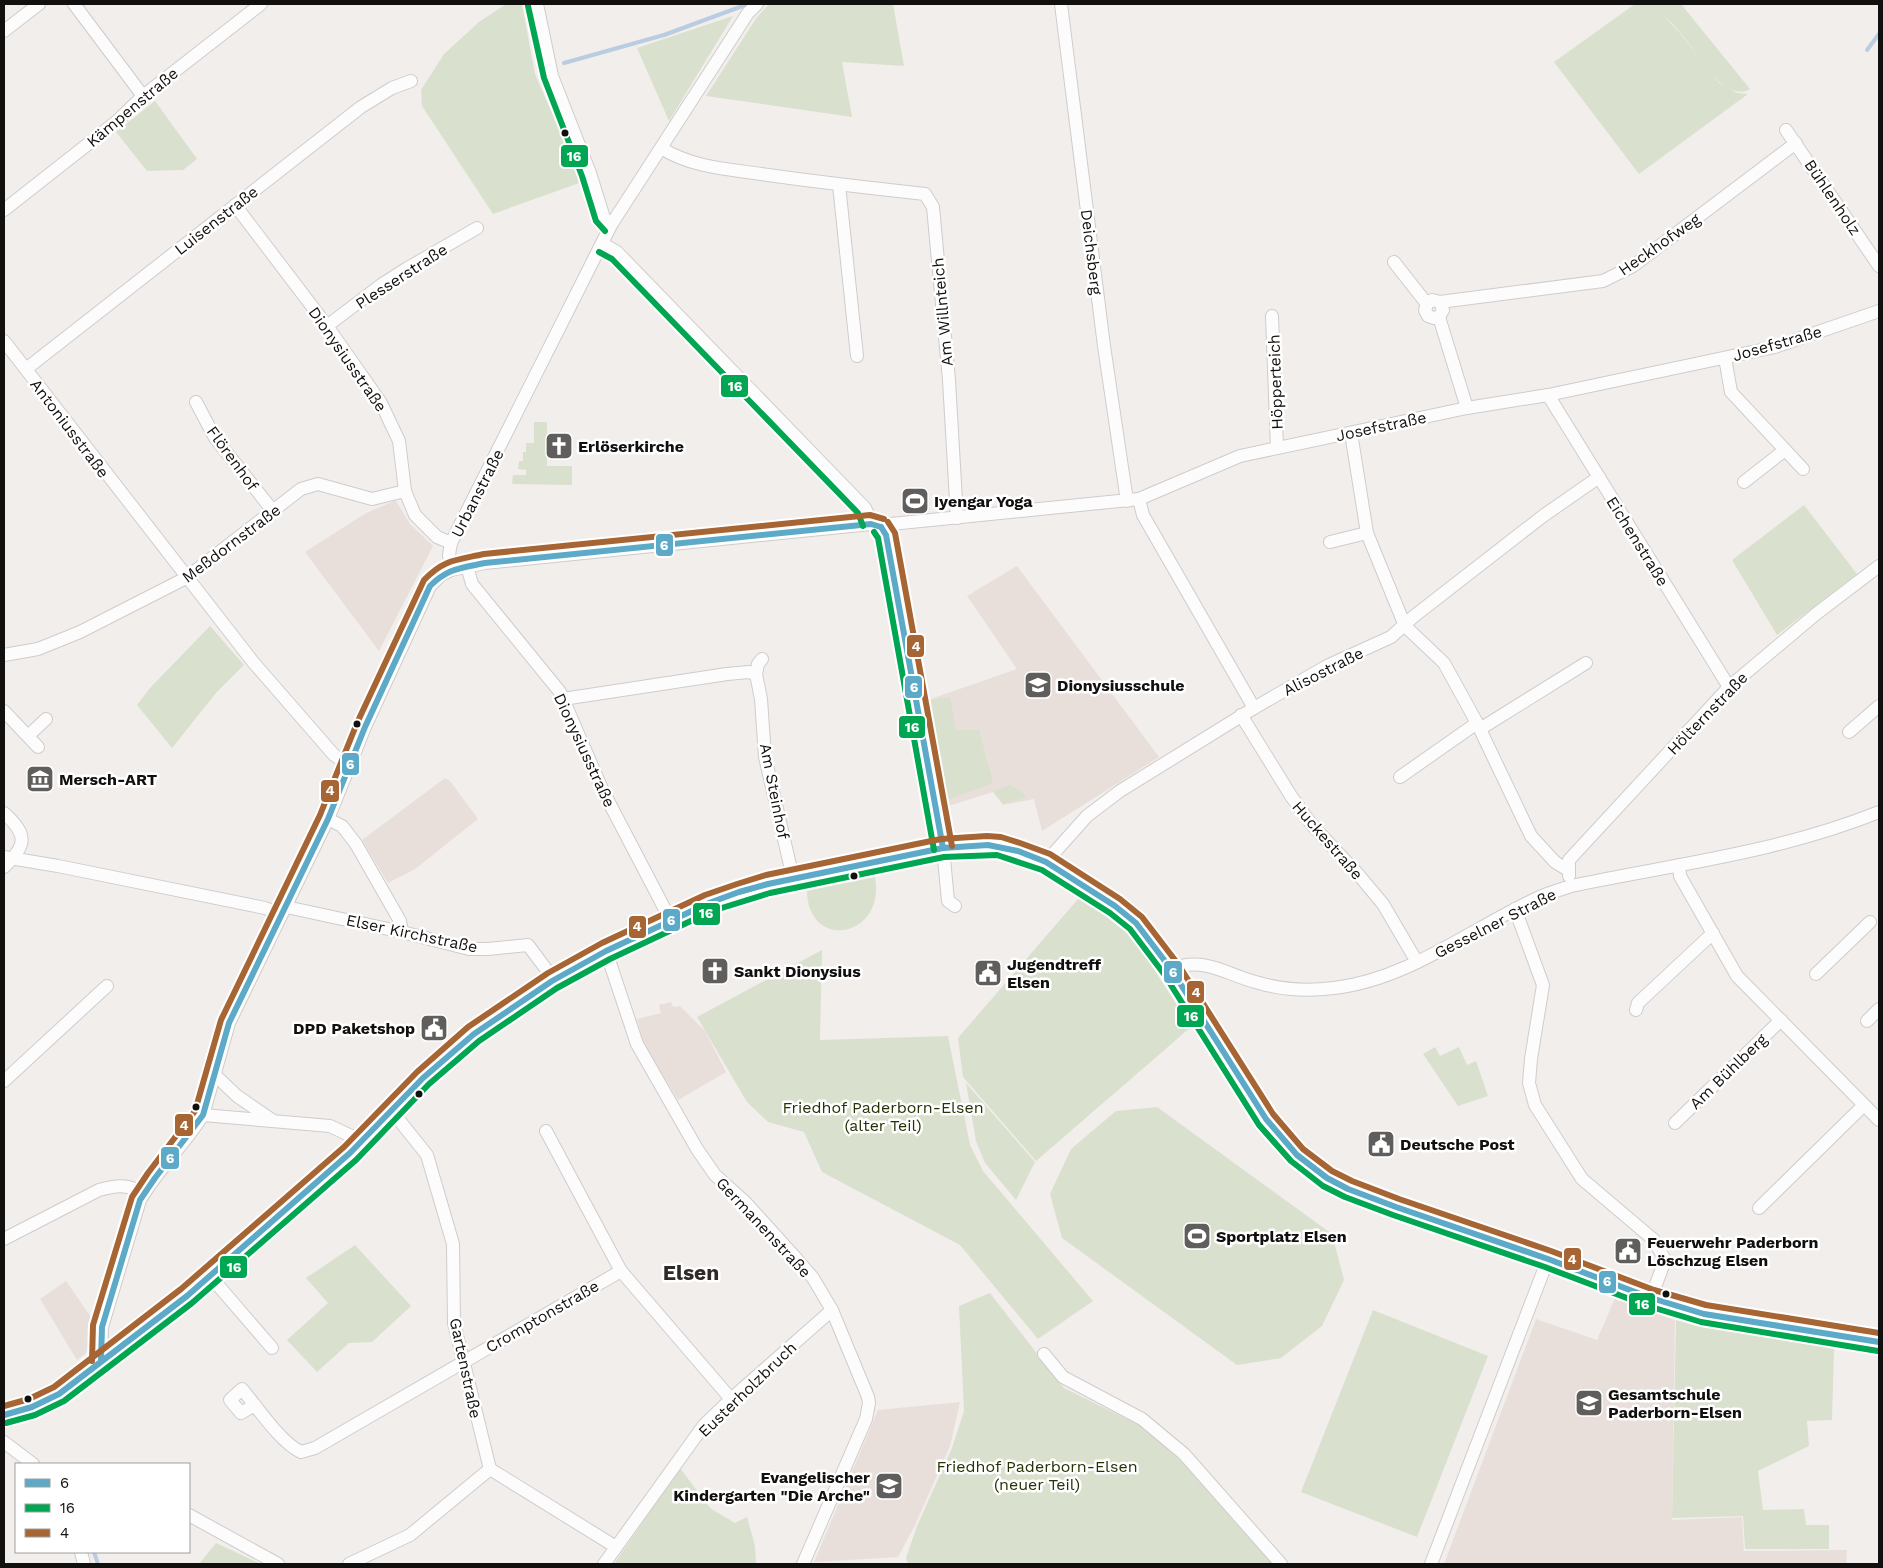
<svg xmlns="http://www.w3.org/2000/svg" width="1883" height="1568" font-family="'Work Sans',sans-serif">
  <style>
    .built { fill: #e8dfdb }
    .green { fill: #dae0ce }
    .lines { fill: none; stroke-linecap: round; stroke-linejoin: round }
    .stream { stroke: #b9cce2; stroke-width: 4 }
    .minor-casing { stroke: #cfcccb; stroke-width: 14 }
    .minor { stroke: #fdfcfc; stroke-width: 12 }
    .bus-1-casing { stroke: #fff; stroke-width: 10 }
    .bus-2-casing { stroke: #fff; stroke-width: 10 }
    .bus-3-casing { stroke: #fff; stroke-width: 10 }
    .bus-1 { stroke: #5caac8; stroke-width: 6 }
    .bus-2 { stroke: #00a651; stroke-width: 6 }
    .bus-3 { stroke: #a76534; stroke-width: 6 }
    .bus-dot { fill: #12100f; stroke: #fff; stroke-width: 2 }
    .labels { text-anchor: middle; stroke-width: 5; stroke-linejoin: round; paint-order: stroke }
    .street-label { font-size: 16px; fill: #12100f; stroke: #fff }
    .poi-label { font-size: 16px; font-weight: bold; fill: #12100f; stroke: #fff; text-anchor: start }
    .park-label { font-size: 16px; fill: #253205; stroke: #fff }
    .district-label { font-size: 21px; font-weight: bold; fill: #2f2a28; stroke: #fff }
    .line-badge { stroke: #fff; stroke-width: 2 }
    .badge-label { font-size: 14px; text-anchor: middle; font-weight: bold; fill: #fff }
  </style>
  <rect width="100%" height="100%" fill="#f2eeec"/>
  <!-- built -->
  <g class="built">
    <polygon points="394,501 396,501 410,524 433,546 379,651 305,552 366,513"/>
    <polygon points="1017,566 1159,757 1042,831 1034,799 1003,805 993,792 948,806 925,701 1017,669 967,596"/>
    <polygon points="445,778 450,781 478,819 415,869 388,883 362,840"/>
    <polygon points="671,1002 673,1007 680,1006 705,1031 726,1072 678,1100 643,1042 637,1019 661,1013 659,1005"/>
    <polygon points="66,1281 95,1323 89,1348 86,1353 77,1360 40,1299"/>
    <polygon points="1615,1298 1675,1320 1672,1520 1742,1517 1744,1551 1847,1550 1846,1564 1444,1564 1536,1319 1597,1340"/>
    <polygon points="960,1402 950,1446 915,1525 898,1557 814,1562 878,1410"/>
  </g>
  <!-- green -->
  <g class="green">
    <polygon points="506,4 522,4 535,74 582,182 493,214 422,106 421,90 444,54 479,22"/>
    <polygon points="769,4 893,4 904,66 842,62 852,117 706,96 757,17"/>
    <path d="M1635,4H1681L1750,89C1741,96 1725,88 1718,81C1698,60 1685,33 1663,15L1679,32L1719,83L1737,93L1748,94L1639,174L1554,62Z"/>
    <polygon points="733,16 669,121 637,48"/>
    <polygon points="155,101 197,159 183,170 147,171 116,132"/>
    <polygon points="534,422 547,422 547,466 572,466 572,485 512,484 513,475 526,475 526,470 518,469 519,461 523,461 523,452 526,452 526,443 534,443"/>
    <polygon points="1804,505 1857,574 1777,635 1732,560"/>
    <polygon points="210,626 244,665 216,693 172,748 137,705 150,688"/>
    <polygon points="950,697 956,730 979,730 993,783 947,800 927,701"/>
    <polygon points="1010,785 1024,793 1025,798 1003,804 993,791"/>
    <path d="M875,877C886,938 808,952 807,891Z"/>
    <polygon points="1078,899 1094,907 1134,938 1191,1027 1036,1161 963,1077 958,1038"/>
    <polygon points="822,950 820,1040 948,1036 970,1145 983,1171 1093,1301 1038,1339 960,1245 822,1172 804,1132 768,1122 747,1102 697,1017"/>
    <polygon points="1435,1047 1440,1056 1459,1047 1467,1065 1476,1061 1488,1096 1458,1106 1423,1054"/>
    <polygon points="966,1083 1035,1162 1016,1200 985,1163 976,1141"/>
    <polygon points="1157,1107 1332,1234 1344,1280 1322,1326 1281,1358 1237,1365 1062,1238 1050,1194 1071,1149 1116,1111"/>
    <polygon points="355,1245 411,1306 372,1342 349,1343 317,1372 287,1340 328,1303 306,1278"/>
    <polygon points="990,1293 1064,1388 1141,1426 1182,1462 1272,1564 908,1564 906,1558 917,1526 952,1448 964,1411 959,1306"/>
    <polygon points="1373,1310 1488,1356 1417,1537 1301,1492"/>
    <polygon points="1676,1320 1697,1326 1834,1348 1832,1420 1807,1421 1809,1446 1758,1471 1763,1510 1804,1509 1806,1525 1829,1525 1829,1549 1745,1549 1743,1516 1672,1518"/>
    <polygon points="680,1468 710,1508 735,1523 747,1517 755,1546 756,1564 614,1564"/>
    <polygon points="216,1543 261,1564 199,1564"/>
  </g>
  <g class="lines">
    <!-- stream -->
    <g class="stream">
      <polyline points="1867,50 1879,34"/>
      <polyline points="564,63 664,35 748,4"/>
      <polyline points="94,1552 98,1564"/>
    </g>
    <defs>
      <g id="minor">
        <polyline points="74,4 143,96"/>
        <polyline points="537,4 552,76 590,173 604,218 611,225"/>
        <polyline points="1061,4 1104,346 1127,501"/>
        <polyline points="4,31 39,4"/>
        <polyline points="1786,130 1879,266"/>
        <path d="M661,148C691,167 727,169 761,174C816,182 870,188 925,194L933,207L949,380L957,518"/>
        <polyline points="839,185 857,356"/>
        <polyline points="235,205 327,326 381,403 399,441 405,491 415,515 437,537 451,543"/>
        <polyline points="4,210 116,122 143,96 261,4"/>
        <polyline points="603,244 617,252 865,508 869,516 871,524"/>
        <polyline points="1394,262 1427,304"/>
        <polyline points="1440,302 1603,281 1633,266 1796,143"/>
        <polyline points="1272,316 1277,448"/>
        <polyline points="1439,317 1434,318 1428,316 1425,310 1427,304 1432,300 1440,302 1443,310 1439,317 1467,408"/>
        <polyline points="327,326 381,285 406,269 477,228"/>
        <polyline points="4,341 253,662 334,755 343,761 351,763"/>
        <polyline points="1725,358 1731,392 1803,469"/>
        <polyline points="26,369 361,107 392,88 411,81"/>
        <polyline points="1548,395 1729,687"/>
        <polyline points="196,402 215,438 273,511"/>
        <polyline points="1351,433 1367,533 1405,626 1444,663 1477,723 1531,836 1555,862 1568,870"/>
        <polyline points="1744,482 1785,450"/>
        <polyline points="1139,499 1143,515 1254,708"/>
        <polyline points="883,529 891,524 1139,499 1240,456 1467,408 1548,395 1775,347 1879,311"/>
        <polyline points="1330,542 1367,533"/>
        <polyline points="467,566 472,584 560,692 602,789 671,921"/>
        <polyline points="451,570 449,555 451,543 611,225 748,13 757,4"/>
        <polyline points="4,655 38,649 80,632 186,578 301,489 318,484 372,499 405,491"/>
        <polyline points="762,659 758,664 756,674 761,699 765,757 793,878"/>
        <polyline points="563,699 727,674 749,672 756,674"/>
        <polyline points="4,711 38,747"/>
        <polyline points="1241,715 1291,796 1312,825 1357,873 1383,904 1417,962"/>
        <polyline points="1480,729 1586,663"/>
        <polyline points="1849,732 1879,706"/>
        <polyline points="28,736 46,719"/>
        <polyline points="1400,777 1477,723"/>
        <path d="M4,813C27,834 28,845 4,867"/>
        <polyline points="328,819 342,826 356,844 400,921 402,932"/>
        <polyline points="4,857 58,866 265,908 281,914"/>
        <polyline points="1046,862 1087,816 1120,791 1254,708 1327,666 1391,637 1413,617 1543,516 1599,477"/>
        <polyline points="1679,865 1680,876 1737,976 1879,1120"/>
        <polyline points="1569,876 1569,860 1729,687 1816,614 1879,566"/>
        <polyline points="285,905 291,908 402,932 469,949 488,949 528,945 546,969 552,981"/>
        <polyline points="1515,909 1543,985 1531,1059 1529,1083 1535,1105 1582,1179 1654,1240 1665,1260 1651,1298"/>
        <polyline points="606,951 637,1044 697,1149 715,1175 746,1203 794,1256 813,1278 832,1310 868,1397 869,1403 866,1419 803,1564"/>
        <path d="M1171,969C1206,956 1226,975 1259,983C1283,990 1309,991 1334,988C1411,979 1474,926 1542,896C1552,892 1562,889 1571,886C1676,864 1780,852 1879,812"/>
        <polyline points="1816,974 1870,922"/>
        <polyline points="1636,1010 1638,1003 1713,933"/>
        <polyline points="1867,1021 1879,1009"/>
        <polyline points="215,1075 237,1096 272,1120"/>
        <polyline points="4,1081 107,986"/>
        <polyline points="203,1115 330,1126 362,1141"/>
        <polyline points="1675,1123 1781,1020"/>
        <polyline points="546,1131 621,1271 731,1399"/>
        <polyline points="1759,1208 1864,1105"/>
        <path d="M4,1239L99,1190C117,1185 126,1184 144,1193"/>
        <polyline points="210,1276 272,1348"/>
        <polyline points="1044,1354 1063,1377 1142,1419 1184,1454 1281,1564"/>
        <path d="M101,1361L102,1327L140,1200C158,1169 184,1145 203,1115L229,1023L328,819L365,727L430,586L441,575L451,570L485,563L871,524L881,527L886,535L921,734L943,848L948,901L955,906"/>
        <path d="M255,1405L241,1413L230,1400L242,1389C257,1407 281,1443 301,1452L315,1448L621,1271"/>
        <polyline points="4,1415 32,1407 59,1394 187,1296 350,1153 423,1078 474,1034 552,981 606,951 709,903 739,892 768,884 943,848 988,845 999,846 1018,851 1046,862 1115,906 1136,923 1155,946 1171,969 1266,1119 1297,1155 1327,1178 1348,1189 1396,1207 1548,1259 1651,1298 1704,1314 1879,1342"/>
        <polyline points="4,1442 33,1464"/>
        <polyline points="490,1469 616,1547"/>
        <polyline points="189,1515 278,1564"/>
        <polyline points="81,1552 84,1564"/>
        <polyline points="349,1564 410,1535 490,1469 454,1323 453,1244 427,1155 391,1110"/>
        <polyline points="604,1564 704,1425 731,1399 832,1310"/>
        <polyline points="1431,1564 1548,1259"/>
      </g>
    </defs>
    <!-- minor casing -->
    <use href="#minor" class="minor-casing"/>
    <!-- minor -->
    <use href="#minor" class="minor"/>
    <defs>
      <g id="bus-1">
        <polyline points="881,527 886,535 943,848"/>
        <path d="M101,1361L102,1327L140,1200L155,1178L203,1115L229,1023L328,819L365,727L430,586C448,568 461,568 485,563L871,524L881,527"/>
        <polyline points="4,1415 32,1407 59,1394 187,1296 350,1153 423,1078 474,1034 552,981 606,951 709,903 739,892 768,884 943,848 988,845 1018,851 1046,862 1115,906 1136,923 1171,969 1266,1119 1297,1155 1327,1178 1348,1189 1396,1207 1548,1259 1651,1298 1704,1314 1879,1342"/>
      </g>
      <g id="bus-2">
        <polyline points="528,6 544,78 582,176 596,221 605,231"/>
        <polyline points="599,252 612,259 858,513 863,526"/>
        <polyline points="874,532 878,538 934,850"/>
        <polyline points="6,1423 35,1415 64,1401 192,1303 356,1160 429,1084 479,1041 557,988 610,959 712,911 770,893 944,857 997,855 1042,870 1110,913 1130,929 1164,974 1259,1125 1291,1161 1323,1186 1345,1197 1393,1215 1545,1267 1648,1306 1701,1322 1878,1351"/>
      </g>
      <g id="bus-3">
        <polyline points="888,522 895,533 952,846"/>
        <path d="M92,1361L93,1325L132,1197L148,1173L195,1111L221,1020L320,815L357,723L424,580C444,559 457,560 484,554L870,515L884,519"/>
        <polyline points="4,1406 29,1399 54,1387 181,1289 344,1147 417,1072 468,1027 548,973 602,943 705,895 737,884 766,875 941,839 987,836 1001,837 1020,843 1050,854 1120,899 1142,917 1178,964 1273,1114 1303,1149 1332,1171 1352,1181 1399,1199 1551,1251 1654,1290 1706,1305 1879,1333"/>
      </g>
    </defs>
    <!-- bus-1 casing -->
    <use href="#bus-1" class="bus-1-casing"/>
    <!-- bus-2 casing -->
    <use href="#bus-2" class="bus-2-casing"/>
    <!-- bus-3 casing -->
    <use href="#bus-3" class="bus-3-casing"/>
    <!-- bus-1 -->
    <use href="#bus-1" class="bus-1"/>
    <!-- bus-2 -->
    <use href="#bus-2" class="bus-2"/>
    <!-- bus-3 -->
    <use href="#bus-3" class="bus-3"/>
  </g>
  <!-- icons -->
  <defs>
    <symbol id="church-square" viewBox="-11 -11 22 22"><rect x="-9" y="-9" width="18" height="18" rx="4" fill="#605e5c" stroke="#fff"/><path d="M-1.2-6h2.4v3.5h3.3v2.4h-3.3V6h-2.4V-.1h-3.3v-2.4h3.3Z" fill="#fff"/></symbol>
    <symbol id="stadium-square" viewBox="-11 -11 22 22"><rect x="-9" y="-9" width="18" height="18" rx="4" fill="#605e5c" stroke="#fff"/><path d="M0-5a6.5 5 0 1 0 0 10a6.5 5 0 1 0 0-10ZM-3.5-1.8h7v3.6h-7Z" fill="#fff"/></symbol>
    <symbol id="school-square" viewBox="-11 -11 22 22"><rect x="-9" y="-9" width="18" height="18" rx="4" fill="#605e5c" stroke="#fff"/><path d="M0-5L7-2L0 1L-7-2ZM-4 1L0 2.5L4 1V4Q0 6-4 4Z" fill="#fff"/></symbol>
    <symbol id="museum-square" viewBox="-11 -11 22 22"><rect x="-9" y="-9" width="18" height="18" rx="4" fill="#605e5c" stroke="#fff"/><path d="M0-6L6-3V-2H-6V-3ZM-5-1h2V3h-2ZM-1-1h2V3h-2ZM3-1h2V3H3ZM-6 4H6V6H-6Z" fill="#fff"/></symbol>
    <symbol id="civic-square" viewBox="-11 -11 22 22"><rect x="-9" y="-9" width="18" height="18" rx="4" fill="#605e5c" stroke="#fff"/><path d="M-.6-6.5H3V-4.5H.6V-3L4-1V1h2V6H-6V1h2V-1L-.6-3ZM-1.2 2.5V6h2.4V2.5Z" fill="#fff"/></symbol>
  </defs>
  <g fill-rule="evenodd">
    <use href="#church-square" x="543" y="430" width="32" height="32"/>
    <use href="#stadium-square" x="899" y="485" width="32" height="32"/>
    <use href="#school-square" x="1022" y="669" width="32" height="32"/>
    <use href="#museum-square" x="24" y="763" width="32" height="32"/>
    <use href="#church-square" x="699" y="955" width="32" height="32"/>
    <use href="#civic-square" x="972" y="957" width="32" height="32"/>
    <use href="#civic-square" x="418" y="1012" width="32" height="32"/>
    <use href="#civic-square" x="1365" y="1128" width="32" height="32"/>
    <use href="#stadium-square" x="1181" y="1220" width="32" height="32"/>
    <use href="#civic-square" x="1612" y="1235" width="32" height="32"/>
    <use href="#school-square" x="1573" y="1387" width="32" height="32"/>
    <use href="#school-square" x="873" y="1470" width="32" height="32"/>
  </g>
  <!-- markers -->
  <g class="bus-dot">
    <circle cx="565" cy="133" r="4.5"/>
    <circle cx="357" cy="724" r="4.5"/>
    <circle cx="854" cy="876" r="4.5"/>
    <circle cx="419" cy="1094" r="4.5"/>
    <circle cx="196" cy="1107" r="4.5"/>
    <circle cx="1666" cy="1294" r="4.5"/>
    <circle cx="28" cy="1399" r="4.5"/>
  </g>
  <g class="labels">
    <!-- street labels -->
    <g class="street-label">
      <text transform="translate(132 107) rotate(-40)" y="6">Kämpenstraße</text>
      <text transform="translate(1833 197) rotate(56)" y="6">Bühlenholz</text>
      <text transform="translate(216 220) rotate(-38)" y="6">Luisenstraße</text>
      <text transform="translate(1659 244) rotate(-35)" y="6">Heckhofweg</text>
      <text transform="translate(1092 252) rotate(83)" y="6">Deichsberg</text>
      <text transform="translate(401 276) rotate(-33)" y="6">Plesserstraße</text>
      <text transform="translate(942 312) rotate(-95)" y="6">Am Willnteich</text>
      <text transform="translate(1777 343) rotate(-16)" y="6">Josefstraße</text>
      <text transform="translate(348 359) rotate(55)" y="6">Dionysiusstraße</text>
      <text transform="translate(1275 382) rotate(-92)" y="6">Höpperteich</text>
      <text transform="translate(1381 426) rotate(-12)" y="6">Josefstraße</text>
      <text transform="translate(70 428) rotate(53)" y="6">Antoniusstraße</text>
      <text transform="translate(233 458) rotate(54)" y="6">Flörenhof</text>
      <text transform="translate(477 493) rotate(-63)" y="6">Urbanstraße</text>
      <text transform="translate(1638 541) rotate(58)" y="6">Eichenstraße</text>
      <text transform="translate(231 543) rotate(-37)" y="6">Meßdornstraße</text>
      <text transform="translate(1323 671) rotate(-27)" y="6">Alisostraße</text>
      <text transform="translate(1707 713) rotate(-46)" y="6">Hölternstraße</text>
      <text transform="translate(585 750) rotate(65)" y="6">Dionysiusstraße</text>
      <text transform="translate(775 791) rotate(79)" y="6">Am Steinhof</text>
      <text transform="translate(1328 840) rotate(49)" y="6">Huckestraße</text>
      <text transform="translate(1495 923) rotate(-27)" y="6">Gesselner Straße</text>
      <text transform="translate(412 933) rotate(12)" y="6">Elser Kirchstraße</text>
      <text transform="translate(1728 1071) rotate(-44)" y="6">Am Bühlberg</text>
      <text transform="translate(764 1227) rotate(47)" y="6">Germanenstraße</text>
      <text transform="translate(542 1316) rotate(-30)" y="6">Cromptonstraße</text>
      <text transform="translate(466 1368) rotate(78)" y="6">Gartenstraße</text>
      <text transform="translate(747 1389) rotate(-44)" y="6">Eusterholzbruch</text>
    </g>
    <!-- poi labels -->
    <g class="poi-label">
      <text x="578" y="452">Erlöserkirche</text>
      <text x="934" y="507">Iyengar Yoga</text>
      <text x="1057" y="691">Dionysiusschule</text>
      <text x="59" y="785">Mersch-ART</text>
      <text x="1007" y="970">Jugendtreff<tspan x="1007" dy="18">Elsen</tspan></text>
      <text x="734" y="977">Sankt Dionysius</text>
      <text x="415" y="1034" text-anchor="end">DPD Paketshop</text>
      <text x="1400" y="1150">Deutsche Post</text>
      <text x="1216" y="1242">Sportplatz Elsen</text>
      <text x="1647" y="1248">Feuerwehr Paderborn<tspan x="1647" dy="18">Löschzug Elsen</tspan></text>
      <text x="1608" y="1400">Gesamtschule<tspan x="1608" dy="18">Paderborn-Elsen</tspan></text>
      <text x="870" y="1483" text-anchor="end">Evangelischer<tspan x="870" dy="18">Kindergarten "Die Arche"</tspan></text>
    </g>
    <!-- park labels -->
    <g class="park-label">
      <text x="883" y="1113">Friedhof Paderborn-Elsen<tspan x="883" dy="18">(alter Teil)</tspan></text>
      <text x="1037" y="1472">Friedhof Paderborn-Elsen<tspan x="1037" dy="18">(neuer Teil)</tspan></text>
    </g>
    <!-- district labels -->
    <g class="district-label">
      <text x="691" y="1280">Elsen</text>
    </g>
  </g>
  <g class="line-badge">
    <rect x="560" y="144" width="29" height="24" rx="5" fill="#00a651"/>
    <rect x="720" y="374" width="29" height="24" rx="5" fill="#00a651"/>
    <rect x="655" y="533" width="19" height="24" rx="5" fill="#5caac8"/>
    <rect x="906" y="634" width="19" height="24" rx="5" fill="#a76534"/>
    <rect x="904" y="675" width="19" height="24" rx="5" fill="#5caac8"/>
    <rect x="898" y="715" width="28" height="24" rx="5" fill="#00a651"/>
    <rect x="341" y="752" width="19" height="24" rx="5" fill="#5caac8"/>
    <rect x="320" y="779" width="20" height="24" rx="5" fill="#a76534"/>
    <rect x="692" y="902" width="29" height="24" rx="5" fill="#00a651"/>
    <rect x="662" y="908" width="19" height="24" rx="5" fill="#5caac8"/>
    <rect x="628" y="915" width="19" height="24" rx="5" fill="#a76534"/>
    <rect x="1163" y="960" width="20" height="24" rx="5" fill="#5caac8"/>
    <rect x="1186" y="980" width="19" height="24" rx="5" fill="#a76534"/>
    <rect x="1176" y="1004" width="29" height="24" rx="5" fill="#00a651"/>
    <rect x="174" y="1113" width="20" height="24" rx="5" fill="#a76534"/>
    <rect x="160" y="1146" width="20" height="24" rx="5" fill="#5caac8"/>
    <rect x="1563" y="1247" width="19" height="24" rx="5" fill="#a76534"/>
    <rect x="219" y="1255" width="29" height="24" rx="5" fill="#00a651"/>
    <rect x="1598" y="1270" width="19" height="24" rx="5" fill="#5caac8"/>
    <rect x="1628" y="1292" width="28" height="24" rx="5" fill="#00a651"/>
  </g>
  <g class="badge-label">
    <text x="574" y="161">16</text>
    <text x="735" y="391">16</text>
    <text x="664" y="550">6</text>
    <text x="916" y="651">4</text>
    <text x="914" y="692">6</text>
    <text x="912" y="732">16</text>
    <text x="350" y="769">6</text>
    <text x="330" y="795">4</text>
    <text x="706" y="918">16</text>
    <text x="671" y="925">6</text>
    <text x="637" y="931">4</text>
    <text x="1173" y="977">6</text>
    <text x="1196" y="997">4</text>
    <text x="1191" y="1021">16</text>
    <text x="184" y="1130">4</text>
    <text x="170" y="1163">6</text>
    <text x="1572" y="1264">4</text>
    <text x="234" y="1272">16</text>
    <text x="1607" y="1286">6</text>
    <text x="1642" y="1309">16</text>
  </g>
  <!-- border -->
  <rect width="1883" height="1568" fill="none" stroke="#12100f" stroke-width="10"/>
  <!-- legend -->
  <rect x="15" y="1463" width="175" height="90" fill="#ffffff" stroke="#a09f9f"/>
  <rect x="25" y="1479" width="25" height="8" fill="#5caac8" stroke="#a09f9f"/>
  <text x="60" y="1488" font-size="15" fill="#12100f">6</text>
  <rect x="25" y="1504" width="25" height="8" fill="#00a651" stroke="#a09f9f"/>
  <text x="60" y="1513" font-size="15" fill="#12100f">16</text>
  <rect x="25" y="1529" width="25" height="8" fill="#a76534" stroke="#a09f9f"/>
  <text x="60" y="1538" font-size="15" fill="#12100f">4</text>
</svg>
